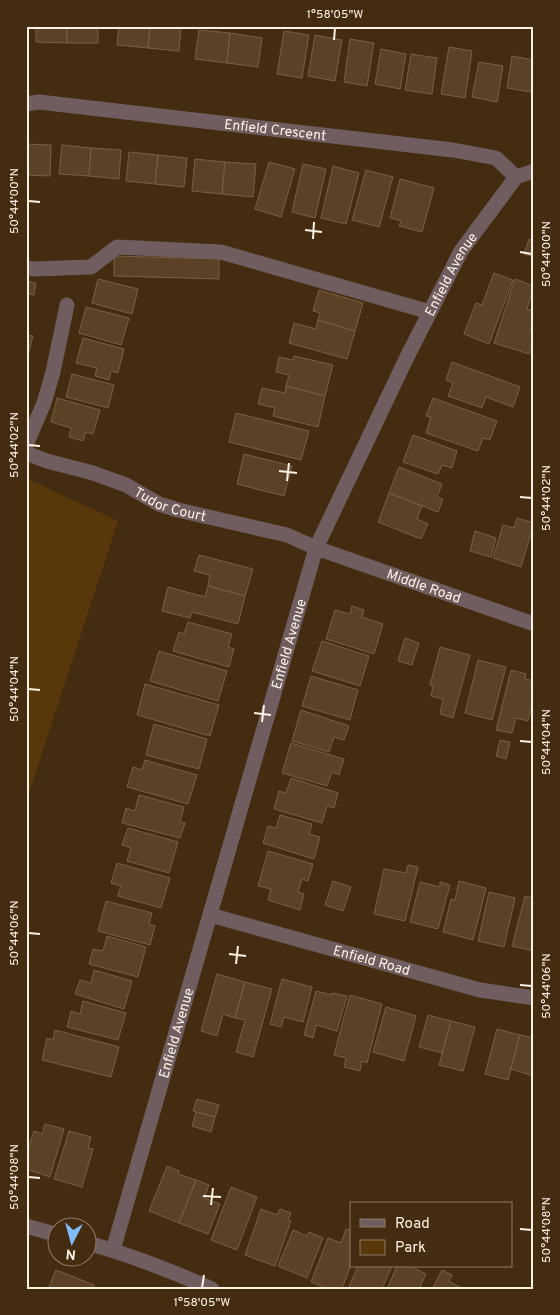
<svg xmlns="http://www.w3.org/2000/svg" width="560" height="1315" font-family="Overpass,sans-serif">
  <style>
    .green { fill: #58380b }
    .building { fill: #5b4226; stroke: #796043 }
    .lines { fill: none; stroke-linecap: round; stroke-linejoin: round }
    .minor { stroke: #6f5d5f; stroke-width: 15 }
    .ticks { fill: none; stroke: #fef2e5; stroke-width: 2 }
    .labels { text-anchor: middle; stroke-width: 4.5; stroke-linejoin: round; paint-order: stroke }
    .street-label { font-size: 14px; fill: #fef2e5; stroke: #432c0f }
    .neatline { fill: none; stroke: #fef2e5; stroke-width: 2 }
    .ticks-label { font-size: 12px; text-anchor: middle; fill: #fef2e5 }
  </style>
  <rect width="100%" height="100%" fill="#432c0f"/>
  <!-- green -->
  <polygon class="green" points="26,478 118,521 26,802"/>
  <!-- building -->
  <g class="building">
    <polygon points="36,26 67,26 67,43 36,42"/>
    <rect x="67" y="26" width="31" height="17"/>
    <polygon points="119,26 150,26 148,48 117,45"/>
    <polygon points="150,26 181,26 179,51 148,48"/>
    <polygon points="199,30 230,33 227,63 195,59"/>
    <polygon points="284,31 309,35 302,78 277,74"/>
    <polygon points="230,33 262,38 258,67 227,63"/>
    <polygon points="315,35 342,40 335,81 308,76"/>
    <polygon points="350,39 374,43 367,86 344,82"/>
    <polygon points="449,47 472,51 465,98 441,94"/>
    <polygon points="381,49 406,54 400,89 375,84"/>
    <polygon points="411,54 437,58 432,94 405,90"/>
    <polygon points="512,56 534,60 531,92 507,88"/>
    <polygon points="479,62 503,66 497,102 472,97"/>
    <polygon points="26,144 51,145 50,176 26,175"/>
    <polygon points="62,145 91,148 89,176 59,174"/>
    <polygon points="91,148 121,150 119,179 89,176"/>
    <polygon points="129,152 158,155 155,184 126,181"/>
    <polygon points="158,155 187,158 184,187 155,184"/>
    <polygon points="195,159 225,162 222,194 192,191"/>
    <polygon points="225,162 256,164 253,197 222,194"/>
    <polygon points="269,162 295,169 281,217 255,209"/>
    <polygon points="303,164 326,169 315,218 292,212"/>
    <polygon points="333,166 359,173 346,224 321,218"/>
    <polygon points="366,170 393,177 379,227 352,220"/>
    <polygon points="400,179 434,188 422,232 399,226 401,221 390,218"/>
    <polygon points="529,239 534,241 534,257 524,254"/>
    <polygon points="114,256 219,259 219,279 114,276"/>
    <polygon points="494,273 513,280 489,344 464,334 476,303 482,305"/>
    <polygon points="98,279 138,289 132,314 92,303"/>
    <polygon points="515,279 534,286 527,309 534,311 534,319 530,331 534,332 534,340 529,354 494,343"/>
    <polygon points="26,281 36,283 34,295 26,293"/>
    <polygon points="319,290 363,303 355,331 318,320 320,313 313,311"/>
    <polygon points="86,307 129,318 121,345 79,333"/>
    <polygon points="318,320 355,331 347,359 289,343 294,323 316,329"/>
    <polygon points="26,335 33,336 27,359 26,359"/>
    <polygon points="83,338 124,349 118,373 111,371 109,380 95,376 97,368 76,363"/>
    <polygon points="294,356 333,365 325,396 286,386 289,375 276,372 279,357 293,360"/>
    <polygon points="452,362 520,387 513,407 486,397 482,408 448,396 453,383 446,380"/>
    <polygon points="72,374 114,385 108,408 66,397"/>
    <polygon points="286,386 325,396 318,427 273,416 275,408 258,404 262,388 285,393"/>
    <polygon points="57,398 100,410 93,434 86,432 83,441 69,437 71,428 51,422"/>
    <polygon points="433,398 497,421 490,440 483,438 478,451 426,433 431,417 426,416"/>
    <polygon points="236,413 309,431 301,460 229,442"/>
    <polygon points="413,435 457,451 452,468 442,465 438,474 403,462"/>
    <polygon points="244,454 292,466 284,496 237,484"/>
    <polygon points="399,467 442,484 437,497 443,499 438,512 389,493"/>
    <polygon points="389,493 422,506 417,519 428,524 421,539 378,522"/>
    <polygon points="517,518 534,523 521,567 493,558 503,525 514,528"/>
    <polygon points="475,531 496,538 491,557 470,551"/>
    <polygon points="199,555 253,569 245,596 208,586 210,575 194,571"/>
    <polygon points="208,586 245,596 238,624 192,612 190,618 162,611 168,587 205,597"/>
    <polygon points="352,606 364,610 362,617 383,624 374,654 326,639 335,610 350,614"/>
    <polygon points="188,622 232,634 228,647 234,649 229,667 173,651 179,632 184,634"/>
    <polygon points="405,638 419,643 412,665 398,661"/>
    <polygon points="322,641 369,656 360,686 312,671"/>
    <polygon points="440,647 470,655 453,718 440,714 443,699 431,696 433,686 430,685"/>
    <polygon points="159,651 227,671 218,701 150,681"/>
    <polygon points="478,660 506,667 492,720 465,713"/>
    <polygon points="511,670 526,674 525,679 534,681 534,695 528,721 516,718 512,733 496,730"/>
    <polygon points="311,676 358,690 350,720 302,706"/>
    <polygon points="145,684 219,705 210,736 137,715"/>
    <polygon points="301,710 349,726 344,740 334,737 329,752 292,741"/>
    <polygon points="154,724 207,739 199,769 146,755"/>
    <polygon points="500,740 510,742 506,759 496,756"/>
    <polygon points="291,743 344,759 339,775 332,772 327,786 282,773"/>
    <polygon points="145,760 197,775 188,804 127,787 133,767 142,770"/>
    <polygon points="291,778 338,793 334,808 327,806 322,823 274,809 279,791 286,793"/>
    <polygon points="139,795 184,807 180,822 185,823 180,838 122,823 126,808 135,811"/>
    <polygon points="280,815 312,824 309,834 320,837 314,859 263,843 268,826 276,828"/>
    <polygon points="128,828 178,842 169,873 127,861 131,848 122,845"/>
    <polygon points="268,851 313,864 308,881 302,879 298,892 304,894 300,910 268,900 271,889 258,886"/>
    <polygon points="117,863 170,878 161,908 118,896 121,886 111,883"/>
    <polygon points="408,865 418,867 405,921 374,914 384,869 406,873"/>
    <polygon points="333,881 351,887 343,911 325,905"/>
    <polygon points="459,881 486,888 473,940 443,932 451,899 455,900"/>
    <polygon points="420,882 440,887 440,882 450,885 438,929 410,922"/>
    <polygon points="489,892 515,898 504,947 478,941"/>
    <polygon points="525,896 534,898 534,951 512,946"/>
    <polygon points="106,901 152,913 149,924 155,926 150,945 98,931"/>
    <polygon points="107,936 146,947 138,977 89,964 93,949 103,951"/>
    <polygon points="94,970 132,981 124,1009 75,994 80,980 91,983"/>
    <polygon points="217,974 245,982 235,1018 223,1014 217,1036 201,1031"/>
    <polygon points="282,979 312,987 303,1022 284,1017 281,1027 270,1024"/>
    <polygon points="245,982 272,989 253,1057 236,1052 245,1020 235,1018"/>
    <polygon points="316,991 332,995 332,993 347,996 337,1031 316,1025 313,1038 304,1035"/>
    <polygon points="350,995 382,1004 367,1063 362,1061 360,1071 344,1067 346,1058 334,1055"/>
    <polygon points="83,1001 126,1013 118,1040 67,1027 71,1011 80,1014"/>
    <polygon points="386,1007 416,1016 404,1061 373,1052"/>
    <polygon points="428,1015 451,1021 442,1053 419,1047"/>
    <polygon points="451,1021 475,1027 463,1071 439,1065"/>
    <polygon points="497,1029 520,1035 508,1080 485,1074"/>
    <polygon points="55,1030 119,1047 111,1077 42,1060 47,1038 53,1040"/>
    <polygon points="520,1035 534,1038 534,1076 511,1069"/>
    <polygon points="197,1099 219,1105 215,1117 193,1111"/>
    <polygon points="196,1112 215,1117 211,1132 192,1126"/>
    <polygon points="45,1124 64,1129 50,1177 26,1169 26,1156 34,1131 42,1134"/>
    <polygon points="69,1131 91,1137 88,1148 93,1149 82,1187 54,1179"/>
    <polygon points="167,1166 179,1171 178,1174 196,1180 179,1223 149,1211"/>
    <polygon points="196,1180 209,1185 204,1198 220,1204 208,1234 179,1223"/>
    <polygon points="231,1187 257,1197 237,1250 211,1240"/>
    <polygon points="261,1209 277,1215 280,1209 291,1213 288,1220 291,1221 275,1266 245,1255"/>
    <polygon points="346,1229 351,1231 351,1264 342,1289 329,1289 311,1282 328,1238 341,1243"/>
    <polygon points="293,1230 307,1236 309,1232 323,1238 307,1278 278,1266"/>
    <polygon points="358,1266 392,1266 382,1289 348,1289"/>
    <polygon points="397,1266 409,1266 426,1274 419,1289 387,1289"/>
    <polygon points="56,1270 94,1285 93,1289 48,1289"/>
    <polygon points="442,1270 452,1275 449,1281 463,1289 432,1289"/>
  </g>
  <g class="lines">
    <!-- minor -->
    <g class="minor">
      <path id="s1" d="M26,104L39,102L453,150L496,158L516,177"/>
      <polyline points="26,268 34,269 91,267 117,247 221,252 430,312"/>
      <polyline points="26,445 44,403 53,372 67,305"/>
      <path id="s2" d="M26,453L47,461L93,473L126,485L159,504L178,510L287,535L316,548L534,624"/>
      <path id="s3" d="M210,915L480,990L534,998"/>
      <polyline points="26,1226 58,1235"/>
      <path d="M88,1243C130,1255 172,1271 212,1289"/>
      <path id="s4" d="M113,1250L316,548L407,357L461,251L516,177L534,171"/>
    </g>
  </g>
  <!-- ticks -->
  <path class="ticks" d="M334,40L335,28M28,201L40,202M305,230L322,232M313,239L314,222M520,252L532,254M28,445L40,446M279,471L297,473M287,481L289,463M520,497L532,498M28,689L40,690M254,713L271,715M262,722L264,705M520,741L532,742M28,933L40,934M229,954L246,956M236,964L238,946M520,985L532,986M28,1177L40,1178M203,1196L221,1197M211,1205L213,1188M520,1229L532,1230M202,1288L204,1275"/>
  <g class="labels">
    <!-- street labels -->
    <g class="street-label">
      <text dy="5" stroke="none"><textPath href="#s1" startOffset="251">Enfield Crescent</textPath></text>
      <text dy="5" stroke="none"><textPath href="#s4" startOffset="1036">Enfield Avenue</textPath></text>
      <text dy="5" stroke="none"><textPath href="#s2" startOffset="154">Tudor Court</textPath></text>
      <text dy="5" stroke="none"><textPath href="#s2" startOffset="421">Middle Road</textPath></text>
      <text dy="5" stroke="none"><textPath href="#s4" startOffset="631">Enfield Avenue</textPath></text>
      <text dy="5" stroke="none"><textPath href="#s3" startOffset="168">Enfield Road</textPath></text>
      <text dy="5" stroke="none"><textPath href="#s4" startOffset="226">Enfield Avenue</textPath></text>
    </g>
  </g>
  <!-- border -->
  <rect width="560" height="1315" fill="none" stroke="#432c0f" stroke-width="55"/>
  <!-- legend -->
  <rect x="350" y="1202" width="162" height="65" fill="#432c0f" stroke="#8e7b65"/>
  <rect x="360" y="1219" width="25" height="8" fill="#6f5d5f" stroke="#8e7b65"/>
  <text x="395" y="1228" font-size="15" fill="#fef2e5">Road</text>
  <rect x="360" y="1240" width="25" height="15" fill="#58380b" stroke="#8e7b65"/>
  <text x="395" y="1252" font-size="15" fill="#fef2e5">Park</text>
  <!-- north arrow -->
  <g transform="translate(72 1242) rotate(186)"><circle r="24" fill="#432c0f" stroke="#8e7b65"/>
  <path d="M0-4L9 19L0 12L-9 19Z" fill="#80bdfa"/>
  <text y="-8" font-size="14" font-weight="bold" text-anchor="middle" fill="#fef2e5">N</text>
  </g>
  <rect x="28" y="28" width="504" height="1260" class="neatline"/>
  <g class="ticks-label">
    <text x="335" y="18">1°58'05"W</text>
    <text transform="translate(14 201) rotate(-90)" y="4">50°44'00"N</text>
    <text transform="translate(546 254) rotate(-90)" y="4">50°44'00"N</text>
    <text transform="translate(14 445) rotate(-90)" y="4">50°44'02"N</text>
    <text transform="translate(546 498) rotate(-90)" y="4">50°44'02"N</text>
    <text transform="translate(14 689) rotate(-90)" y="4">50°44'04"N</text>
    <text transform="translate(546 742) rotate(-90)" y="4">50°44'04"N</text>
    <text transform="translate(14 933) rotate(-90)" y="4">50°44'06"N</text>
    <text transform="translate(546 986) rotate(-90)" y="4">50°44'06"N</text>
    <text transform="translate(14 1177) rotate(-90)" y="4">50°44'08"N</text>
    <text transform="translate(546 1230) rotate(-90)" y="4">50°44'08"N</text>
    <text x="202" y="1306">1°58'05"W</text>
  </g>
</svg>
